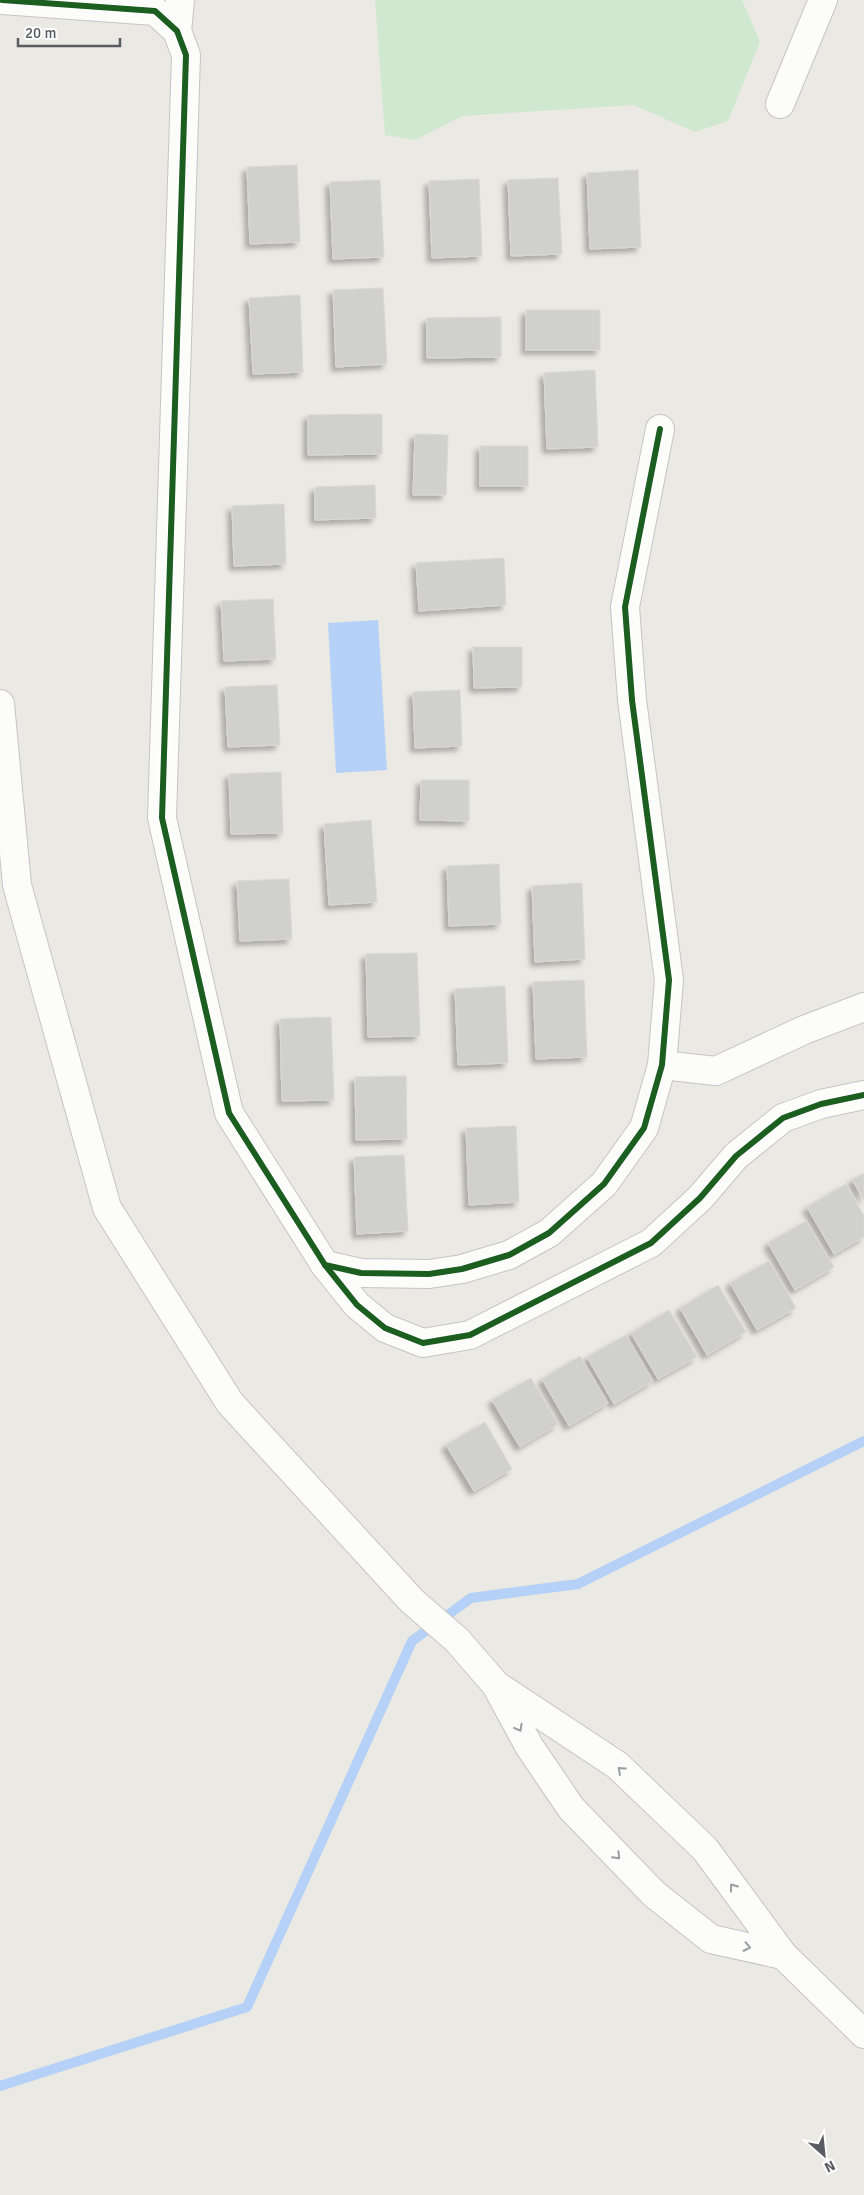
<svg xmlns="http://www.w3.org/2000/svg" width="864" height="2195" font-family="Signika,sans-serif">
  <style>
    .green { fill: #d0e8d0 }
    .water { fill: #b5d1f7 }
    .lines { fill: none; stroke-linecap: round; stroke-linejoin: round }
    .stream { stroke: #b5d1f7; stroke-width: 10 }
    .building { fill: #d0d0cc; stroke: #dad8d2; filter: url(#shadow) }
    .minor-casing { stroke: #c6c5c5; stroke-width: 30 }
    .minor { stroke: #fcfcfb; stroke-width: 28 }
    .cycleway-casing { stroke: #fff; stroke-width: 9 }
    .cycleway { stroke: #1b5e20; stroke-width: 6 }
    .oneway { stroke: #9a9c9f }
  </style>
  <defs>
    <filter id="shadow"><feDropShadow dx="-4.5" dy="4.5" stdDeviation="2.5" flood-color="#0004"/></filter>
  </defs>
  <rect width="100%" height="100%" fill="#eae9e3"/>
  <!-- green -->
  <polygon class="green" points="375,0 742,0 760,42 728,121 695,132 634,105 462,116 415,140 385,135"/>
  <!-- water -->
  <polygon class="water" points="378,620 387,770 336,773 328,623"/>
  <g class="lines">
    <!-- stream -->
    <polyline class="stream" points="0,2086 247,2007 412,1641 471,1598 578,1584 864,1441"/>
  </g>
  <!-- building -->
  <g class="building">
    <polygon points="297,165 300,242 250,244 247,167"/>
    <polygon points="638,170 641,247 590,249 587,173"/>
    <polygon points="558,178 562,254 511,256 508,180"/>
    <polygon points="479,179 482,256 432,258 429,181"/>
    <polygon points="380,180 384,257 333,259 330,182"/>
    <polygon points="383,288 387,364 336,367 333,290"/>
    <polygon points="300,295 303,372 253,374 249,298"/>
    <rect x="526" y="310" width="74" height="40"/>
    <polygon points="501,317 501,357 427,358 427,318"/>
    <polygon points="595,370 598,447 547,449 544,373"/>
    <polygon points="382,414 382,454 308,455 308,415"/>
    <polygon points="415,434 448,435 446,495 413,495"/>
    <rect x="480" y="446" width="48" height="40"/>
    <polygon points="375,485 376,518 315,520 315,487"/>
    <polygon points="284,504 286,564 234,566 232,506"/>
    <polygon points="504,558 506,605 419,611 416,563"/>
    <polygon points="273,599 276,659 224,661 221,601"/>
    <polygon points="473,647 522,647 522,687 474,688"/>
    <polygon points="277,685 280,745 228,747 225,687"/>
    <polygon points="460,690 462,746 415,748 413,692"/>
    <polygon points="281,772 283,833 231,834 229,774"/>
    <polygon points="421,780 469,780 469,821 420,820"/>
    <polygon points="371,820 377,902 329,905 324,824"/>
    <polygon points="499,864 501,924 449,926 447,866"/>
    <polygon points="289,879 292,939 240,941 237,881"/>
    <polygon points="582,883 585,959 535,962 532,886"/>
    <polygon points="417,953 420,1036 368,1037 366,954"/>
    <polygon points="584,980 587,1057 536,1059 533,982"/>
    <polygon points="505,986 508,1063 458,1065 455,989"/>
    <polygon points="331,1017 334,1100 282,1101 280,1019"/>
    <polygon points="406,1076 407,1139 356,1140 355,1077"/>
    <polygon points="516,1126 519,1202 469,1205 466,1128"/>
    <polygon points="404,1155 408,1231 357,1234 354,1157"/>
    <polygon points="864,1173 864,1200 852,1180"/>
    <polygon points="846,1184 864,1216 864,1237 834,1254 807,1207"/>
    <polygon points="806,1221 834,1267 795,1290 768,1243"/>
    <polygon points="769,1261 796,1308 757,1330 730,1283"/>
    <polygon points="718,1285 746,1332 707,1355 680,1308"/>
    <polygon points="669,1310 697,1357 658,1379 631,1333"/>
    <polygon points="626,1335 653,1381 614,1404 587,1357"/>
    <polygon points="580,1356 608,1403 569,1426 542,1379"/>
    <polygon points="531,1378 558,1424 520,1447 492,1400"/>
    <polygon points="485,1422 512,1469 474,1491 446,1445"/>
  </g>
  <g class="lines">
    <defs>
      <g id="minor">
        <polyline points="2,0 155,11 177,31 186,55 162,818 229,1113 325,1265 357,1305 385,1328 423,1343 470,1335 651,1243 700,1198 736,1156 783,1118 821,1104 864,1095"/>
        <polyline points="177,31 180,0"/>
        <polyline points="780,104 823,0"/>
        <polyline points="0,704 17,885 107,1208 230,1403 412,1601 457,1640 496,1685 529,1746 571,1808 654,1894 711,1939 783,1955"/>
        <polyline points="662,1065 716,1071 804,1030 864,1007"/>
        <polyline points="325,1265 361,1273 429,1274 462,1269 509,1255 549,1233 604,1184 644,1128 662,1065 669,980 632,700 625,607 660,429"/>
        <polyline points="499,1687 617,1765 705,1849 783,1955 864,2034"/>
      </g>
    </defs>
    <!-- minor casing -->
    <use href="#minor" class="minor-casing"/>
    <!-- minor -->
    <use href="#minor" class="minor"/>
    <defs>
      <g id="cycleway">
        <polyline points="2,0 155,11 177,31 186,55 162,818 229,1113 325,1265 357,1305 385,1328 423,1343 470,1335 651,1243 700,1198 736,1156 783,1118 821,1104 864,1095"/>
        <polyline points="325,1265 361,1273 429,1274 462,1269 509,1255 549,1233 604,1184 644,1128 662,1065 669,980 632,700 625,607 660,429"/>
      </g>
    </defs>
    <!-- cycleway casing -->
    <use href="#cycleway" class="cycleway-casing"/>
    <!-- cycleway -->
    <use href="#cycleway" class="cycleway"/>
  </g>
  <!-- one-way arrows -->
  <defs><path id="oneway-chevron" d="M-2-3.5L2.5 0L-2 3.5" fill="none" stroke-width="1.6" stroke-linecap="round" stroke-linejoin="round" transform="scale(1.25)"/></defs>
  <g class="oneway">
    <use href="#oneway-chevron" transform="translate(519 1728) rotate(61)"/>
    <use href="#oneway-chevron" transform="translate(621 1770) rotate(-138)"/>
    <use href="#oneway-chevron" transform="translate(617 1856) rotate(46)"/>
    <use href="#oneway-chevron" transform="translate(733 1887) rotate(-126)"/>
    <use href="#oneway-chevron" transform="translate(747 1947) rotate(12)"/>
  </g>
  <!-- north arrow -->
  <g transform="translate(824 2155) rotate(153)" stroke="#ffffff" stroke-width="4" paint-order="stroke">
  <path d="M0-4L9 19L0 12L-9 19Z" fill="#595c62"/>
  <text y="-8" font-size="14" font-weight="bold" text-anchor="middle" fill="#595c62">N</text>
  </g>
  <!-- scale -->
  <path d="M18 38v8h102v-8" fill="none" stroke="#595c62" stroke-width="2.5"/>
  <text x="25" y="38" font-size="15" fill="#595c62" stroke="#ffffff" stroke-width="4" paint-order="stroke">20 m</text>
</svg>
